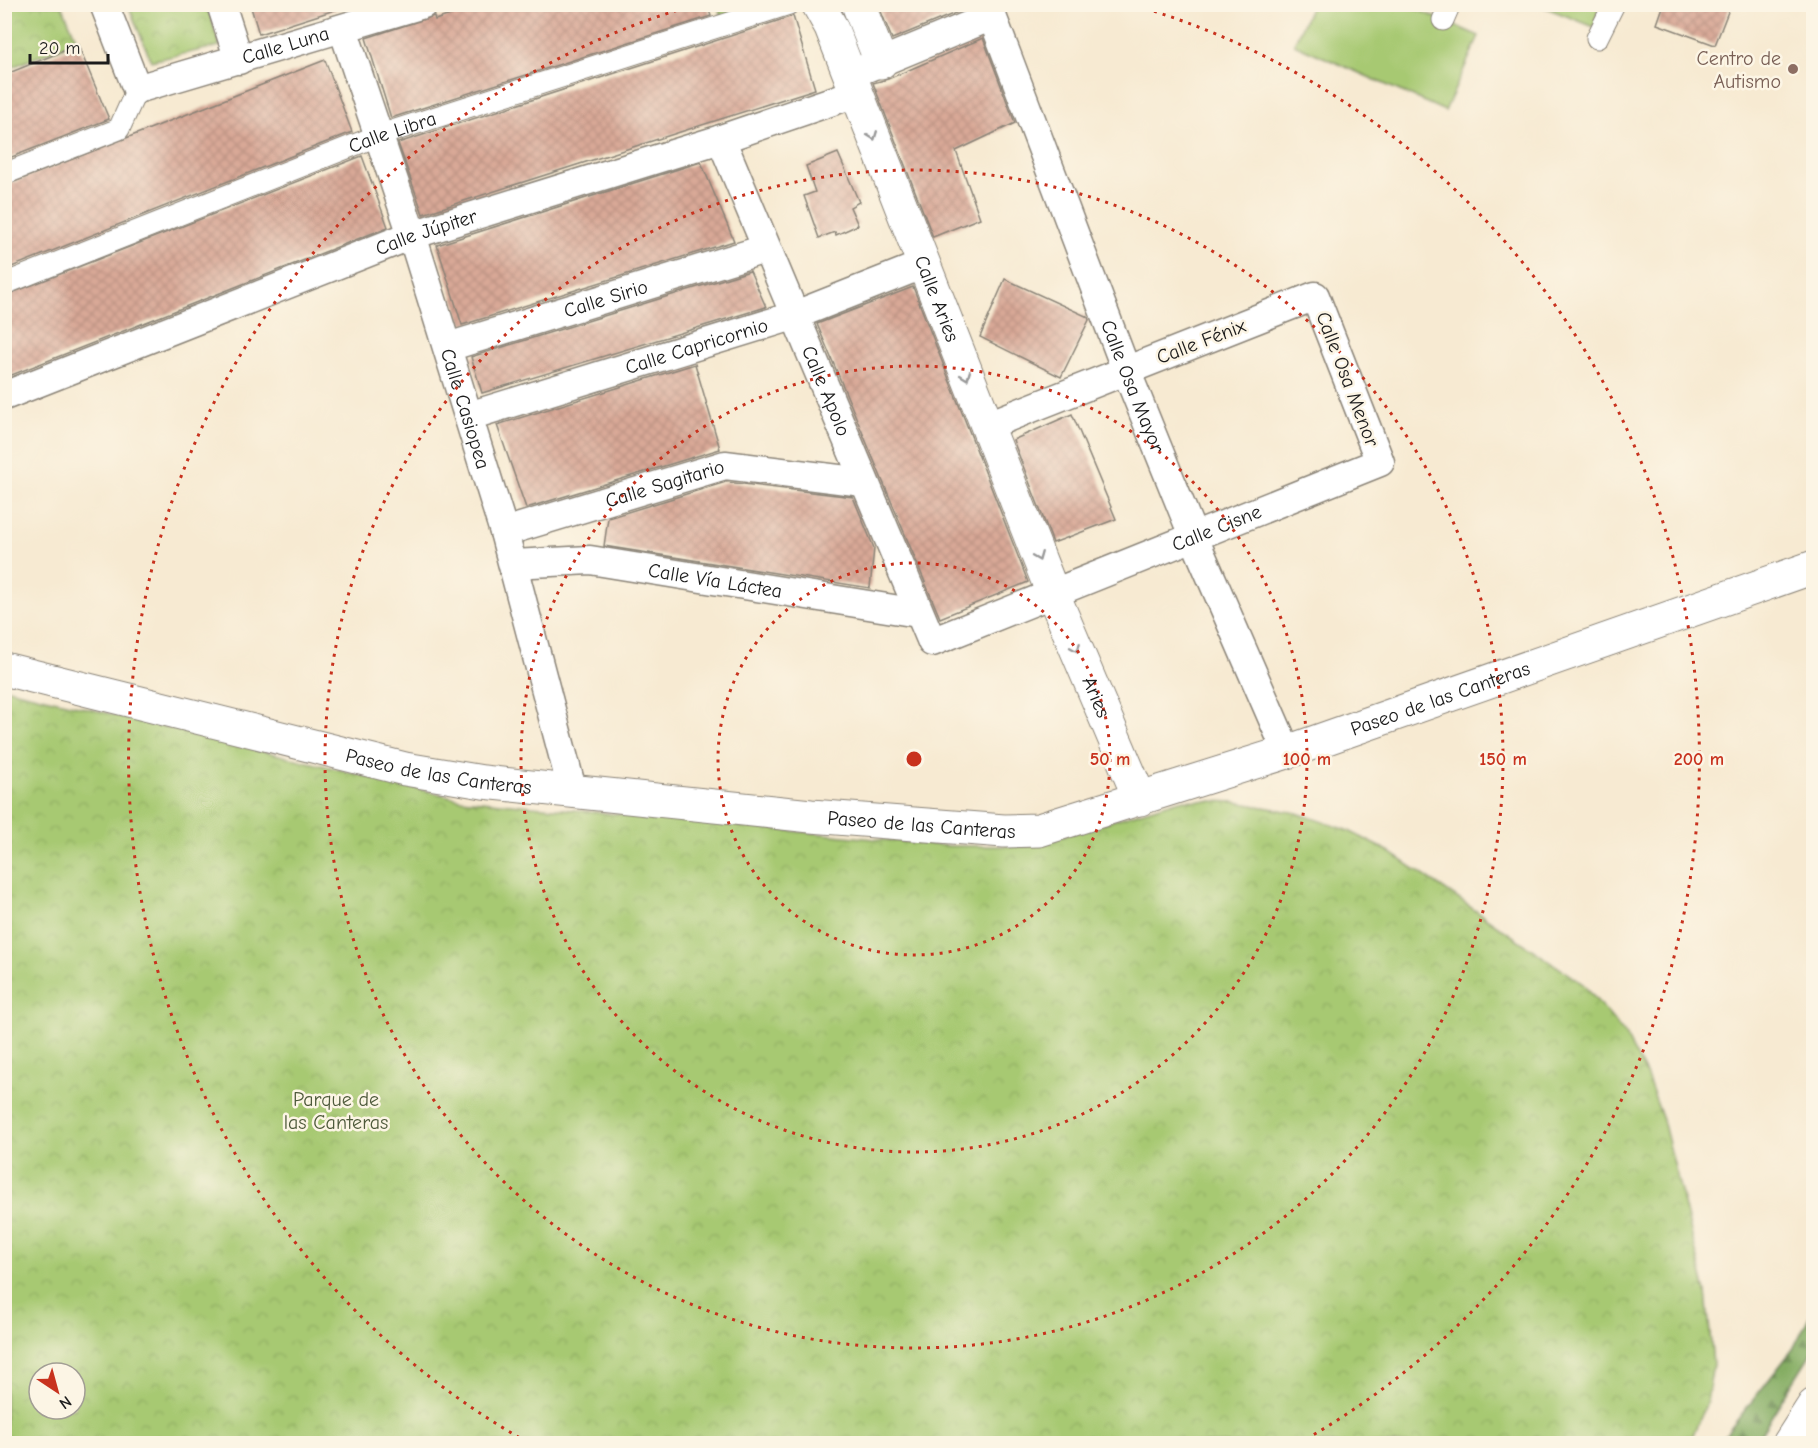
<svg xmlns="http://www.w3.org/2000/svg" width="1818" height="1448" font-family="'Comic Neue',sans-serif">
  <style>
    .grass { fill: url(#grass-tufts); stroke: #627247; stroke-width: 1.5 }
    .forest { fill: url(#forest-firs); stroke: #506440; stroke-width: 1.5 }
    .park { fill: url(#park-crowns); stroke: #627247; stroke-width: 1.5; fill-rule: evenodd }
    .garden { fill: #a7c972; stroke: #627247; stroke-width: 1.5 }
    .building { fill: url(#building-cross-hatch) }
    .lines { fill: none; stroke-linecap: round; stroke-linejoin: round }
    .pedestrian-casing { stroke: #8a8377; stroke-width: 23 }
    .minor-casing { stroke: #8a8377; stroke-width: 31 }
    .tertiary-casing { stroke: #8a8377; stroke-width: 35 }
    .motorway-casing { stroke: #8a8377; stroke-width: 35 }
    .pedestrian { stroke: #fff; stroke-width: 21 }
    .minor { stroke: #fff; stroke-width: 28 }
    .tertiary { stroke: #fff; stroke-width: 33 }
    .motorway { stroke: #fff; stroke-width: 33 }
    .oneway { stroke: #999 }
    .ring { fill: none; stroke: #c8321e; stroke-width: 3; stroke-dasharray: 3 6 }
    .education-dot { fill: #8d6e63; stroke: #fcf5e5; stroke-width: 2 }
    .labels { text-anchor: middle; stroke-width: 5; stroke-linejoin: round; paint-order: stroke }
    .street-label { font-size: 20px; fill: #1c1c1c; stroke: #fcf5e5 }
    .education-label { font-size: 20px; fill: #785e54; stroke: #fcf5e5; text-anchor: end }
    .park-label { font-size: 20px; fill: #4d593a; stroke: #fcf5e5 }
    .centre { fill: #c8321e; stroke: #fcf5e5; stroke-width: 3 }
    .ring-label { font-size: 18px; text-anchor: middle; font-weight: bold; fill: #c8321e; stroke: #fcf5e5; stroke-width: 5; stroke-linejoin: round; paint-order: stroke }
  </style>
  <defs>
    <pattern id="grass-tufts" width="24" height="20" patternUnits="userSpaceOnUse" patternTransform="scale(1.5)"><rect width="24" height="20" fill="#a7c972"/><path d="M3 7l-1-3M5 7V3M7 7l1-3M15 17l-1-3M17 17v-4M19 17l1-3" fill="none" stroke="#8fac62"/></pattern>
    <pattern id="forest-firs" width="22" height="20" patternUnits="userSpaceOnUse" patternTransform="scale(1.5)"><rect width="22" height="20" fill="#85ad64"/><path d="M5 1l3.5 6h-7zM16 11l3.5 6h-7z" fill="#6c8c52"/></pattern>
    <pattern id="park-crowns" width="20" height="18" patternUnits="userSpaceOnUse" patternTransform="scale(1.5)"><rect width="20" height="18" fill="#a7c972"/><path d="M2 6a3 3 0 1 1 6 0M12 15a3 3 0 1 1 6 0" fill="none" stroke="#8fac62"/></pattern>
    <pattern id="building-cross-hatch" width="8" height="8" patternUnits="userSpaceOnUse" patternTransform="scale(1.5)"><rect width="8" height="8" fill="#d9a997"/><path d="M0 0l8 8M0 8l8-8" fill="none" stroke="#ba9182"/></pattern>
  </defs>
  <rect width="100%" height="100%" fill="#fcf5e5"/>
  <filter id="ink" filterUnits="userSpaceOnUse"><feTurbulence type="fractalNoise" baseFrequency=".0167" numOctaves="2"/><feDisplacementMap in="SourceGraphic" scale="12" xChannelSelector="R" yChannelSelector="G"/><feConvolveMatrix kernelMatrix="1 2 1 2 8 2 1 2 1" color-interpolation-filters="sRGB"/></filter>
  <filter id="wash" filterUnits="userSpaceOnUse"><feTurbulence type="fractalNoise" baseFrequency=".008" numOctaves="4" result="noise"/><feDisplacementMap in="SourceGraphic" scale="24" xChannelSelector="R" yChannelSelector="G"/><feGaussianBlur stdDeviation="1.35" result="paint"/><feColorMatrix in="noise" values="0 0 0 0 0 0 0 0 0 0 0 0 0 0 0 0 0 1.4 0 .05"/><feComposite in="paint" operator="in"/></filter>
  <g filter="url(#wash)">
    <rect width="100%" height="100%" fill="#f7ead2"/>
    <!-- grass -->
    <polygon class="grass" points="717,4 772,5 722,18"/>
    <!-- forest -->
    <polygon class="forest" points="1813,1309 1813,1350 1755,1443 1719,1443 1793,1349"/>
    <!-- park -->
    <g class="park">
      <polygon points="5,4 62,5 77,41 5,70"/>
      <polygon points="128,5 207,5 220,46 151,61"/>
      <path d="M4,688L460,799L948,846H1029L1180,800L1235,802L1297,813L1347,830L1388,851L1583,984L1624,1033L1646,1074L1663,1120L1706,1292L1713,1364L1707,1402L1689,1444L5,1443ZM39,1373H75V1409H39Z"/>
    </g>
    <!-- garden -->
    <g class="garden">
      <polygon points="1312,4 1407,5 1479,36 1445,111 1294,44"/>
      <polygon points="1600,4 1594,27 1539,5"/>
    </g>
    <g id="blocks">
      <!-- building -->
      <g class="building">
        <polygon points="250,4 337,4 338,9 259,34"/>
        <polygon points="484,4 707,4 711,16 391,118 366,38 434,16 435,20"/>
        <polygon points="878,4 974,4 975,5 892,39"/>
        <polygon points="1664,4 1731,4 1715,45 1657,24"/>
        <polygon points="793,16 815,89 423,214 398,143"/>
        <polygon points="983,38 1015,123 956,151 980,218 933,237 873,83 888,79"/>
        <polygon points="78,45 109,119 4,160 4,75"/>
        <polygon points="325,60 352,132 4,270 4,186"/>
        <polygon points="838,153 859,202 850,207 858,225 836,235 835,232 819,238 804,196 815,192 806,166"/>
        <polygon points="362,156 388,227 4,378 4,296"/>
        <polygon points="701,162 734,241 462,325 437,245"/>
        <polygon points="750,271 766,307 482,393 471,357"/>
        <polygon points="1005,279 1088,317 1089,320 1061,377 980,337"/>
        <polygon points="913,287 1028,582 940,618 817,324"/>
        <polygon points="695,364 720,449 526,508 497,425"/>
        <polygon points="1072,414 1116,519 1053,543 1013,440"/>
        <polygon points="726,482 853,497 874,548 870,588 604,546 608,518"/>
      </g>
    </g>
  </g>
  <g filter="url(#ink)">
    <use href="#blocks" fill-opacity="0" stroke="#8a8377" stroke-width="1.5"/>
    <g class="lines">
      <defs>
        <g id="pedestrian">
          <polyline points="1443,20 1450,4"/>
          <polyline points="1597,38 1614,4"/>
          <polyline points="4,174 119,129 137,89"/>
          <path id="s1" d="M4,284L377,136L789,4"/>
        </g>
        <g id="minor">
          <path id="s2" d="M104,4L137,89L423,4"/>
          <polyline points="221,4 239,60"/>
          <path id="s3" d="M343,29L412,235L504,532L573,793"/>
          <path id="s4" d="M859,71L992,16L1126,370L1194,538L1287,752"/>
          <path id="s5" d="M721,139L932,642L1380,462L1315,296L986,426"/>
          <path id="s6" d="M448,347L765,249"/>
          <path id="s7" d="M4,396L412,235L721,139L856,93"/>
          <path id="s8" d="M469,416L793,316L922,265"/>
          <path id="s9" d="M504,532L725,465L863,482"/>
          <path id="s10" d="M513,564L590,560L918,613"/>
        </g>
        <g id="tertiary">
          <path id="s11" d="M818,4L831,27L1053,594L1140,799"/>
          <polyline points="858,4 881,62"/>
          <path id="s12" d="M4,669L405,769L483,782L811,816L1004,831L1039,830L1287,752L1814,567"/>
        </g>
        <polyline id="motorway" points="1789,1444 1814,1405"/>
      </defs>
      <!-- pedestrian casing -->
      <use href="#pedestrian" class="pedestrian-casing"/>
      <!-- minor casing -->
      <use href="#minor" class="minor-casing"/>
      <!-- tertiary casing -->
      <use href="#tertiary" class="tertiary-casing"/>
      <!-- motorway casing -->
      <use href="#motorway" class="motorway-casing"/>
      <!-- pedestrian -->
      <use href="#pedestrian" class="pedestrian"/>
      <!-- minor -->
      <use href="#minor" class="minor"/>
      <!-- tertiary -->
      <use href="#tertiary" class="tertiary"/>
      <!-- motorway -->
      <use href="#motorway" class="motorway"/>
    </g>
    <!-- one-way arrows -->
    <defs><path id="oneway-chevron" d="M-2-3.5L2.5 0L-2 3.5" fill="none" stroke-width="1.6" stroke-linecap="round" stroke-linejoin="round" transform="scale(1.5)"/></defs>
    <g class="oneway">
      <use href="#oneway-chevron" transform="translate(873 136) rotate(69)"/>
      <use href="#oneway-chevron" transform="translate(966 376) rotate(69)"/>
      <use href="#oneway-chevron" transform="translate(1038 557) rotate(68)"/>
      <use href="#oneway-chevron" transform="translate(1076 648) rotate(67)"/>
    </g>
  </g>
  <!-- distance rings -->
  <g class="ring">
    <circle cx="914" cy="759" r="196"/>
    <circle cx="914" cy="759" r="393"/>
    <circle cx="914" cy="759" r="589"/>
    <path d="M527 1442A785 785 0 0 1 691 6M1137 6A785 785 0 0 1 1301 1442"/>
  </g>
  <!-- markers -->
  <circle class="education-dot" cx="1793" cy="69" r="6"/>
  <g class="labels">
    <!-- street labels -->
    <g class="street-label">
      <text dy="7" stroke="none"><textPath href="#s2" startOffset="246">Calle Luna</textPath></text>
      <text dy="7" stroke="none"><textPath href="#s1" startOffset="417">Calle Libra</textPath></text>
      <text dy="7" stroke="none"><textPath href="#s7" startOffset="453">Calle Júpiter</textPath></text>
      <text dy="7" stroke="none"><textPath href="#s6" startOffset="165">Calle Sirio</textPath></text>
      <text dy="7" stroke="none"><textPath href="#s11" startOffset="318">Calle Aries</textPath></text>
      <text transform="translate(1201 341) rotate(-21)" y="7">Calle Fénix</text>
      <text dy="7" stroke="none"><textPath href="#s8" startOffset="238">Calle Capricornio</textPath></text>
      <text transform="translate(1348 379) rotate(69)" y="7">Calle Osa Menor</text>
      <text dy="7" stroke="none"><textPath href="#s4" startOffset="540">Calle Osa Mayor</textPath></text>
      <text dy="7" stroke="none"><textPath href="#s5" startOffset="273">Calle Apolo</textPath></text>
      <text dy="7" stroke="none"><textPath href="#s3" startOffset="399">Calle Casiopea</textPath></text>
      <text dy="7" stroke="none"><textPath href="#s9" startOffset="168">Calle Sagitario</textPath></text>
      <text dy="7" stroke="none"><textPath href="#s5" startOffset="852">Calle Cisne</textPath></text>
      <text dy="7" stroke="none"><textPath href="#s10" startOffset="204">Calle Vía Láctea</textPath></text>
      <text dy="7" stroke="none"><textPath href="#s11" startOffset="747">Aries</textPath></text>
      <text dy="7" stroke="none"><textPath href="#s12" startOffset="1473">Paseo de las Canteras</textPath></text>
      <text dy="7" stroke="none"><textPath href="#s12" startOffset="447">Paseo de las Canteras</textPath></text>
      <text dy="7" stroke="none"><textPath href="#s12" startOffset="933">Paseo de las Canteras</textPath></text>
    </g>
    <!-- education labels -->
    <g class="education-label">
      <text x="1781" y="65">Centro de<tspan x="1781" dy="23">Autismo</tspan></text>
    </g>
    <!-- park labels -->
    <g class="park-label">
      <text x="336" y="1106">Parque de<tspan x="336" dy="23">las Canteras</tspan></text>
    </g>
  </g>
  <circle cx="914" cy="759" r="9" class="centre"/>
  <g class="ring-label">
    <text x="1110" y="765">50 m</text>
    <text x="1307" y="765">100 m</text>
    <text x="1503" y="765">150 m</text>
    <text x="1699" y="765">200 m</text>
  </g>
  <!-- margin -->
  <rect width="1818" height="1448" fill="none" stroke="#fcf5e5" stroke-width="24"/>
  <!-- north arrow -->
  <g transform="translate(57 1391) rotate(144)"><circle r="28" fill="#fcf5e5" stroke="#a29e95" stroke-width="1.5"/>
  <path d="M0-4.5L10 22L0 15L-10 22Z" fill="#c8321e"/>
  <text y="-9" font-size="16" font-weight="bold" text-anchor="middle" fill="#1c1c1c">N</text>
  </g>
  <!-- scale -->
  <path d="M30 54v9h78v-9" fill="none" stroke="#1c1c1c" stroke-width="3"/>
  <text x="39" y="54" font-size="18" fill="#1c1c1c" stroke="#fcf5e5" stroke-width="4.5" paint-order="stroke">20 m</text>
</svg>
